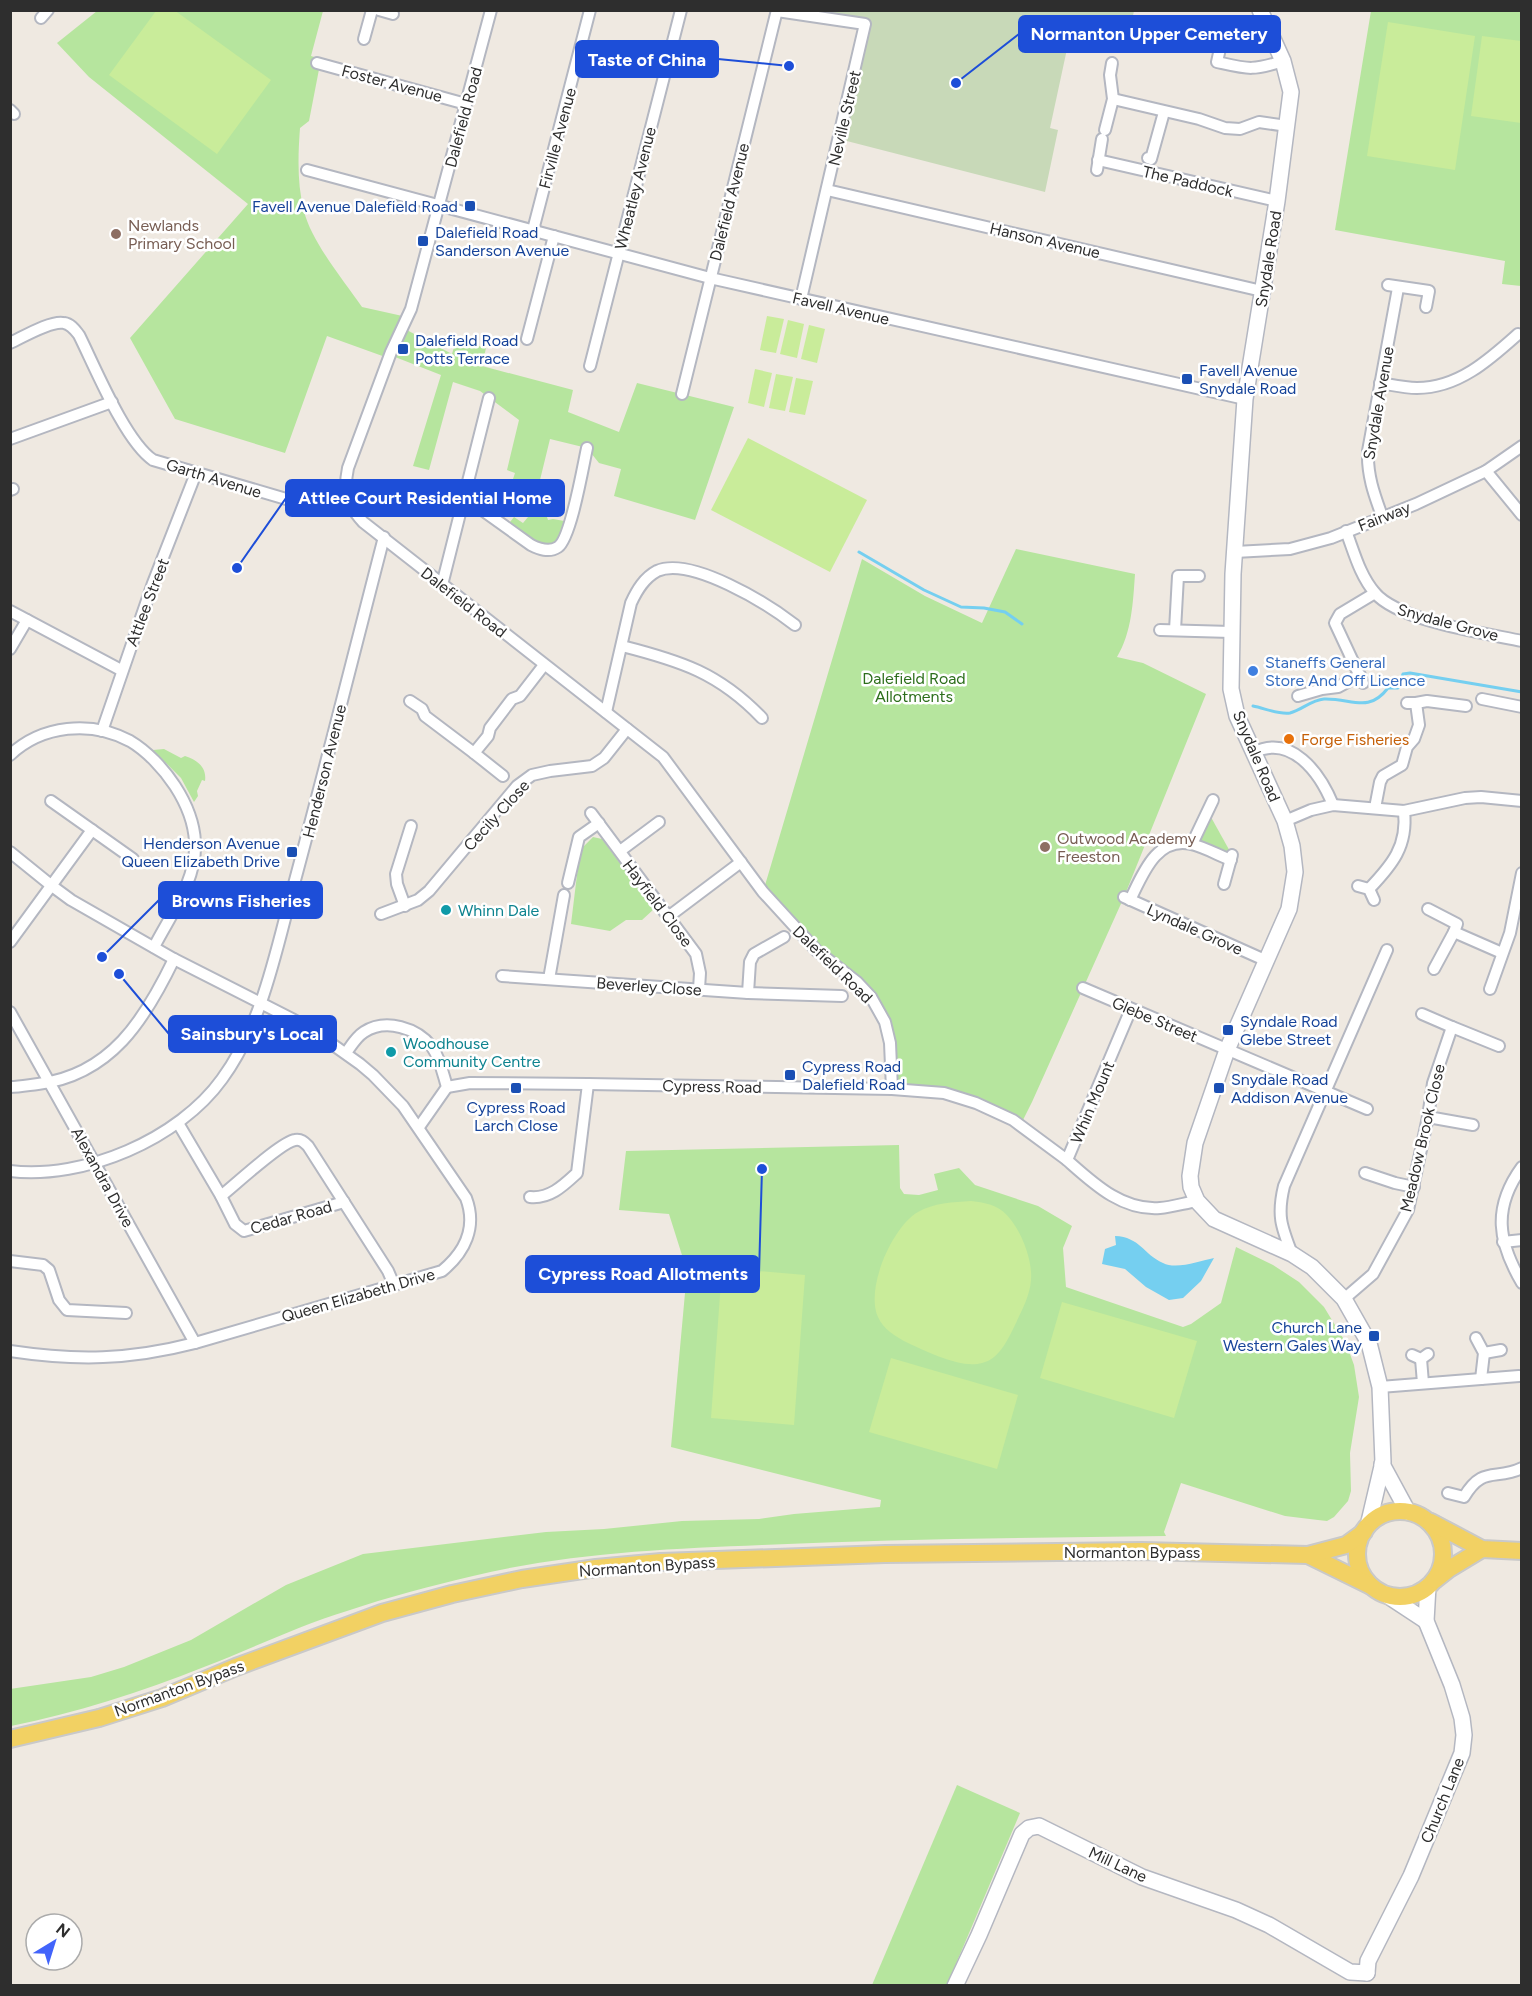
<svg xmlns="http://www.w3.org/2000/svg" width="1532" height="1996" font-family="Figtree,sans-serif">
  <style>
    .green { fill: #b6e59e }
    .cemetery { fill: #c8d9b8 }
    .pitch { fill: #c9ec9a }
    .water { fill: #75cff0 }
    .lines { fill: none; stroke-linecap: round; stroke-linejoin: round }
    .stream { stroke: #75cff0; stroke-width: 3 }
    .street-casing { stroke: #b4b7c1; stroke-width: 14 }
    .secondary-casing { stroke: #b4b7c1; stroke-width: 18 }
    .primary-casing { stroke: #c9c9c9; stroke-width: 20 }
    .street { stroke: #fff; stroke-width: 10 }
    .secondary { stroke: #fff; stroke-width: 15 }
    .primary { stroke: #f2d163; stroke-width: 16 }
    .transit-dot { fill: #1a4fb4; stroke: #fff; stroke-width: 2 }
    .education-dot { fill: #8d6e63; stroke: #fff; stroke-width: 2 }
    .shop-dot { fill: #3f7fe0; stroke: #fff; stroke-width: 2 }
    .food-dot { fill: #e8710a; stroke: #fff; stroke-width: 2 }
    .culture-dot { fill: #0f9aa8; stroke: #fff; stroke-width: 2 }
    .labels { text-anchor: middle; stroke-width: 5; stroke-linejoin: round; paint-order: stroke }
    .street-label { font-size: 16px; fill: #2e2e2e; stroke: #fff }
    .transit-label { font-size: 16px; fill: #164399; stroke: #fff; text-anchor: start }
    .education-label { font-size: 16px; fill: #785e54; stroke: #fff; text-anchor: start }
    .shop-label { font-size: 16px; fill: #366cbe; stroke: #fff; text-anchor: start }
    .park-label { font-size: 16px; fill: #2c6e1b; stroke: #fff }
    .food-label { font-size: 16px; fill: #c56008; stroke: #fff; text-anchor: start }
    .culture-label { font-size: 16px; fill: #0d838f; stroke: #fff; text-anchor: start }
    .leader { fill: none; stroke: #1d4ed8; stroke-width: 2 }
    .callout-dot { fill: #1d4ed8; stroke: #fff; stroke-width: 2 }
    .callout { fill: #1d4ed8; stroke: #1d4ed8; stroke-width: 2 }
    .callout-label { font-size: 18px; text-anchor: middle; font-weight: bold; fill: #fff }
  </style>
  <rect width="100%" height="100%" fill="#efe9e1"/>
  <!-- green -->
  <g class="green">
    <path d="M97,11H323L311,56L321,59L309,121L300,128C298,156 297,184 304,211C311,241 344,281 362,307L407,317L403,328L452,354L456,340L486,348L482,366L573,390L568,412L619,432L637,383L734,407L695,520L614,496L621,469L599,463L587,448L550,439L540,480L545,482L540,514H546L548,520L553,519L570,522L550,550L506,527L514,517L523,523L533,511L518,499L522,489L511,485L515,473L507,470L519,420L480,391L453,382L429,470L413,466L441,375L390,355L388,358L327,336L285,453L175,419L130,338L248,204L89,77L57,43Z"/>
    <polygon points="1371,11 1521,11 1521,286 1502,284 1505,261 1335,230"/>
    <path d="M1016,549L1135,574C1133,602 1132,632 1117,657L1143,663L1206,694L1124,897L1032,1102L1021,1124L977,1103L892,1089L890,1043L872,997L763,892L862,559L925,596L982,623Z"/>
    <path d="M164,749L181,758L185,756C197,760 207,767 205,781L202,780L197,791L198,796L194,802L181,778L153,750Z"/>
    <polygon points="1207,810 1232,855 1192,844"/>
    <polygon points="593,837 602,839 654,909 642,920 626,920 610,931 571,924 580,850"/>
    <path d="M899,1145L900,1188L904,1194L919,1195L938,1190L934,1174L959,1168L975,1185L1038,1206L1072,1226L1063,1248L1066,1287L1183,1327L1191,1324L1221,1303L1236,1247L1273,1265L1299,1282L1324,1307L1346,1343L1354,1365L1359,1397L1350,1453L1351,1491L1348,1501L1334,1517L1327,1521L1318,1520L1285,1516L1181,1483L1164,1532L1166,1536C1031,1538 897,1539 762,1545C665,1549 568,1553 473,1576C431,1586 388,1597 347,1611C298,1626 251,1649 204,1667C141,1692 76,1713 11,1726L10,1689L91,1677L124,1667L191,1640L286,1585L363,1554L546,1532L604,1529L682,1521L759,1519L794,1514L880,1507L881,1500L671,1447L687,1271L669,1214L619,1210L626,1151Z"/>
    <polygon points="957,1785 1020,1813 947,1985 872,1985"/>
  </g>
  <!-- cemetery -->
  <polygon class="cemetery" points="777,11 1134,11 1126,48 1070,35 1050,128 1058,130 1045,192 839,139 864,24"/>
  <!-- pitch -->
  <g class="pitch">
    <polygon points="174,10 271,80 217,154 109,75 156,11"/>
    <polygon points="1388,22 1475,36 1455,170 1367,156"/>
    <polygon points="1482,36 1521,41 1521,123 1471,116"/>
    <polygon points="767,316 784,319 776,353 760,350"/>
    <polygon points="788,320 804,324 797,358 780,354"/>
    <polygon points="809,325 825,329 817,363 801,359"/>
    <polygon points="755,369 772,373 764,407 748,403"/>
    <polygon points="776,374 793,377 785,411 769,408"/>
    <polygon points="796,378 813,381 805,415 789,412"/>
    <polygon points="748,438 867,500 830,572 711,510"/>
    <path d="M971,1201C981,1202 993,1204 1001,1210C1019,1223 1033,1259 1031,1280C1030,1296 1021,1312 1014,1327C1007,1341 999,1359 982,1363C962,1369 927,1352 908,1343C896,1337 883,1329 878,1317C865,1289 892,1227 918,1212C933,1203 954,1202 971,1201Z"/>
    <polygon points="722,1268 805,1275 794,1425 711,1418"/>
    <polygon points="1062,1302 1197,1341 1174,1418 1040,1378"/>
    <polygon points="891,1358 1018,1395 997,1469 869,1432"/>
  </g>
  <!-- water -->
  <path class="water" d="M1115,1236C1140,1237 1143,1254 1163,1263C1176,1270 1200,1261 1214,1258L1201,1281L1183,1298L1169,1300L1146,1287L1125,1269L1102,1264L1105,1249L1116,1245Z"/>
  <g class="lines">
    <!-- stream -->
    <g class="stream">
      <polyline points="859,552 924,590 961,607 984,608 1005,612 1022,624"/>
      <path d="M1253,706C1264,708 1279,715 1290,713C1302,710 1311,700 1324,699C1352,698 1368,714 1388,688H1398L1402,684L1401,679L1403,674L1410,673L1522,692"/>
    </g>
    <defs>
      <g id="street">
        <polyline points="379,10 393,14"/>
        <path d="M491,10L411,309L391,352L348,468C343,493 346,503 363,522L663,757L763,892L817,951L857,982L871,997L885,1022L890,1043L892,1089"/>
        <polyline points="777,11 865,24 801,299"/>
        <polyline points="41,18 48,10"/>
        <polyline points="364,39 372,10"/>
        <path d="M1221,44L1217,62C1248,69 1252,71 1283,61"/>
        <polyline points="317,63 466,104"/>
        <polyline points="1113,99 1199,119 1225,128 1240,129 1259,122 1287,126"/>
        <polyline points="10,110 14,114"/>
        <polyline points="1105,130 1113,99 1110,75 1112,63"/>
        <polyline points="1148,158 1151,159 1164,112"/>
        <polyline points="1098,160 1277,201"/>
        <polyline points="307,170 710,278 1245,399"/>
        <polyline points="1097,170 1102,139"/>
        <polyline points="827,190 1262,291"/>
        <polyline points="533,230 590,10"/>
        <polyline points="1388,285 1429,291 1426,307"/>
        <polyline points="527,339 554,236"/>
        <path d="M10,343C23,337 51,320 64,323C71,324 75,330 79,335C95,367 125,441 153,460L293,501L321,503L346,498"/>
        <polyline points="590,366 681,10"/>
        <path d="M1380,383C1392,385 1405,388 1417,388C1458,388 1489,360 1518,334"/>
        <polyline points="682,394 777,10"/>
        <polyline points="10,439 112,402"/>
        <polyline points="1486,471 1522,515"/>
        <polyline points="10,490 13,489"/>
        <path d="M464,497L531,545C539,549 549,553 558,547C571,538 583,466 587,448"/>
        <path d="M1382,516C1374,494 1367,475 1368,451L1398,288"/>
        <path d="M1346,531C1354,552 1360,576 1375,593C1399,621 1484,633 1522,641"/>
        <polyline points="1235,552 1290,549 1331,538 1416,504 1486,471 1522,446"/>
        <polyline points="442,585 489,398"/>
        <polyline points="10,611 121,670"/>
        <polyline points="1160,630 1231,632"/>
        <polyline points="1175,630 1178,576 1199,576"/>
        <path d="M622,646C681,661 719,673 762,718"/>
        <polyline points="10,649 27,620"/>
        <polyline points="1363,683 1335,623 1340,614 1375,593"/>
        <polyline points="1298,696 1322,689 1338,687 1360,675"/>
        <polyline points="1482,699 1522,707"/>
        <polyline points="410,701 422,709 425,716 474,753 488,736 490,728 512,699 520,696 544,665"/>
        <polyline points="1416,703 1427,701 1466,706"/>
        <path d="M606,712L631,603C637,590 644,578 657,571C691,556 768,604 795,625"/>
        <polyline points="102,731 153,583 196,473"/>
        <polyline points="474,753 503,776"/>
        <path d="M1253,753C1291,733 1320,773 1333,805"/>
        <path d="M10,755C42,725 91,720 130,741C147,751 164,769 175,786C186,803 194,821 195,842C197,880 171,914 154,947"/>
        <polyline points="51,801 133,859"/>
        <polyline points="1375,808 1380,782 1383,776 1402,765 1407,747 1414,739 1419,725 1416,703 1407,703"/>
        <polyline points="591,813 696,954 700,973 699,989"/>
        <polyline points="1285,821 1311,810 1333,805 1404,811 1465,798 1481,797 1522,801"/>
        <polyline points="1192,844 1213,800"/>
        <polyline points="620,851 659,822"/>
        <path d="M10,852L52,886L71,900L174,959L294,1020L322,1037L360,1064L373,1075L403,1106L466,1198C477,1227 465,1252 442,1271L195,1343C129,1360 77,1361 10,1351"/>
        <polyline points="568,883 579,837 599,823"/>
        <polyline points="1224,884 1232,855"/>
        <polyline points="1358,886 1369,889 1374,900"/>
        <path d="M1369,889C1392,865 1408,846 1404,811"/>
        <polyline points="1124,897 1267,961"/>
        <path d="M1130,900C1142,876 1156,836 1191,844C1204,847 1218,855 1231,860"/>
        <polyline points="405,906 397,884 396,874 411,826"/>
        <polyline points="1428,909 1457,924 1454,932 1434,969"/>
        <polyline points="381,914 418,900 429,891 517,786 532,775 550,771 592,766 604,758 627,729"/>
        <polyline points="668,917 741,862"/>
        <polyline points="1454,932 1502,953"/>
        <polyline points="10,942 92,830"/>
        <polyline points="502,976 748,993 842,996"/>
        <polyline points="549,979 564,895"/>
        <polyline points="1083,988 1367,1109"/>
        <polyline points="1490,989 1510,933 1522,873"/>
        <polyline points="748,993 750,962 754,954 784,937"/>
        <path d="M1131,1009L1067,1160C1093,1183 1122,1211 1160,1208C1172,1207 1185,1203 1197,1201"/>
        <polyline points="10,1012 195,1343"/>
        <polyline points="1452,1027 1499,1046"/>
        <path d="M346,1053C351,1046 356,1037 364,1032C386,1018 417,1028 432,1047C440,1058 443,1074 447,1087L419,1127"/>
        <path d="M10,1087C20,1087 29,1085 38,1084C111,1075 145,1019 174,959"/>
        <polyline points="447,1087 470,1083 588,1084 892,1089 944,1093 976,1103 1013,1120 1067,1160"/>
        <polyline points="1428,1117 1473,1125"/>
        <polyline points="178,1123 221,1196 235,1224 244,1231 344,1202"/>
        <path d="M1522,1167C1492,1208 1498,1242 1522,1283"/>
        <path d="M10,1171C84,1180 179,1139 222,1079C263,1023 276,950 294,884C325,769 354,653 384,537"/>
        <polyline points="1365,1173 1395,1183 1414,1187"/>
        <path d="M221,1196C235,1185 281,1142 295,1140C301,1139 304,1142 308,1146L388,1271L394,1285"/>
        <path d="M530,1197C550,1199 564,1185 577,1173L588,1084"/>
        <polyline points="1503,1242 1522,1240"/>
        <path d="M1292,1254C1281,1226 1277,1215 1284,1186L1387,950"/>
        <polyline points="10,1261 43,1265 49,1270 59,1300 67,1310 126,1313"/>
        <polyline points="1344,1299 1373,1274 1408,1210 1428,1117 1433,1083 1452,1027 1422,1014"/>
        <polyline points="1476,1338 1484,1353 1481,1379"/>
        <polyline points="1484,1353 1501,1350"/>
        <polyline points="1412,1355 1421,1359 1428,1354"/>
        <polyline points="1421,1359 1423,1383"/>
        <polyline points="1380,1387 1519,1376"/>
        <path d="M1448,1493L1464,1497C1483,1465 1495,1481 1522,1468"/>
      </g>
      <g id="secondary">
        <polyline points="1260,10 1283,61 1291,92 1277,201 1245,399 1233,574 1231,689 1237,716 1285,821 1292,846 1295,872 1289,909 1227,1050 1195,1143 1190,1176 1191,1187 1197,1201 1214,1219 1292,1254 1312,1267 1344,1299 1369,1343 1380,1387 1383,1462 1368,1526"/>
        <polyline points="1382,1464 1408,1512"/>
        <polyline points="1385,1594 1426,1621"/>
        <polyline points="1367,1973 1368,1961 1411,1876 1462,1753 1464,1735 1462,1718 1452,1685 1426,1621 1428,1586"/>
        <polyline points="955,1986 979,1935 1022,1834 1029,1828 1039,1826 1142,1877 1236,1910 1269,1925 1350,1972 1367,1973"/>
      </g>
      <g id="primary">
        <circle cx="1400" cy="1554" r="43"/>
        <polyline points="1431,1522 1482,1549 1522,1551"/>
        <polyline points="1308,1555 1371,1586"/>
        <polyline points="1435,1580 1449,1569 1482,1549"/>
        <polyline points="10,1739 99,1718 162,1698 236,1667 382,1613 452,1594 522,1579 596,1568 661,1562 885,1554 1142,1551 1308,1555 1346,1545 1364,1532"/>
      </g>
    </defs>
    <!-- street casing -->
    <use href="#street" class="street-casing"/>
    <!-- secondary casing -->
    <use href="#secondary" class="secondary-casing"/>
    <!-- primary casing -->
    <use href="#primary" class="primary-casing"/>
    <!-- street -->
    <use href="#street" class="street"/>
    <!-- secondary -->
    <use href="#secondary" class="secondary"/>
    <!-- primary -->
    <use href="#primary" class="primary"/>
  </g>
  <!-- markers -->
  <g class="transit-dot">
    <rect x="464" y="200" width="12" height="12" rx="3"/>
    <rect x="417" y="235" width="12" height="12" rx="3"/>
    <rect x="397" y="343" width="12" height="12" rx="3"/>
    <rect x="1181" y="373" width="12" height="12" rx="3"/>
    <rect x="286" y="846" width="12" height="12" rx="3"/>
    <rect x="1222" y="1024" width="12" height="12" rx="3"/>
    <rect x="784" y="1069" width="12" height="12" rx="3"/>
    <rect x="510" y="1082" width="12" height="12" rx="3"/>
    <rect x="1213" y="1082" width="12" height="12" rx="3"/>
    <rect x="1368" y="1330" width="12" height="12" rx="3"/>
  </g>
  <g class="education-dot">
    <circle cx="116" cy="234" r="6"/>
    <circle cx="1045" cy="847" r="6"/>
  </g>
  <circle class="shop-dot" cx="1253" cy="671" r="6"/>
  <circle class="food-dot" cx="1289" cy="739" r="6"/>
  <g class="culture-dot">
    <circle cx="446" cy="910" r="6"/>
    <circle cx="391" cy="1052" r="6"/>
  </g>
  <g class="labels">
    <!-- street labels -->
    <g class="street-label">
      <text transform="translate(392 83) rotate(15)" y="6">Foster Avenue</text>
      <text transform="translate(463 117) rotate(-75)" y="6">Dalefield Road</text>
      <text transform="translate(844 118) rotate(-77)" y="6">Neville Street</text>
      <text transform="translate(557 138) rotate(-75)" y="6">Firville Avenue</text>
      <text transform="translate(1188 181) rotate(13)" y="6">The Paddock</text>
      <text transform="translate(635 188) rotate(-76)" y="6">Wheatley Avenue</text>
      <text transform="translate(729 202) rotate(-76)" y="6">Dalefield Avenue</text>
      <text transform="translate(1045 240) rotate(13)" y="6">Hanson Avenue</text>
      <text transform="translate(1268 259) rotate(-81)" y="6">Snydale Road</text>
      <text transform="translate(841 308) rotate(13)" y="6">Favell Avenue</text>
      <text transform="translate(1378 403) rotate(-80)" y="6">Snydale Avenue</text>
      <text transform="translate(214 478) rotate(17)" y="6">Garth Avenue</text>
      <text transform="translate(1384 516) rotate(-21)" y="6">Fairway</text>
      <text transform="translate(147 602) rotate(-69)" y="6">Attlee Street</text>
      <text transform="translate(464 602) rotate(38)" y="6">Dalefield Road</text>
      <text transform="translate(1448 622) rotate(15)" y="6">Snydale Grove</text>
      <text transform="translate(1257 756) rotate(67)" y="6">Snydale Road</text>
      <text transform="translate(324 771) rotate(-76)" y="6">Henderson Avenue</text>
      <text transform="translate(496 815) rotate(-48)" y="6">Cecily Close</text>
      <text transform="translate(658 903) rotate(53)" y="6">Hayfield Close</text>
      <text transform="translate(1195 929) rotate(24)" y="6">Lyndale Grove</text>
      <text transform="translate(833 964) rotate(44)" y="6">Dalefield Road</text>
      <text transform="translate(649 986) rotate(4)" y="6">Beverley Close</text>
      <text transform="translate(1155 1019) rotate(23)" y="6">Glebe Street</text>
      <text transform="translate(712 1086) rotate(1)" y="6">Cypress Road</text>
      <text transform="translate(1092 1102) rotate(-67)" y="6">Whin Mount</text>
      <text transform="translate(1422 1138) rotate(-77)" y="6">Meadow Brook Close</text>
      <text transform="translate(103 1177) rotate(61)" y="6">Alexandra Drive</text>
      <text transform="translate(291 1217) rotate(-16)" y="6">Cedar Road</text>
      <text transform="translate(358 1295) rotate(-16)" y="6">Queen Elizabeth Drive</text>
      <text x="1132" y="1558">Normanton Bypass</text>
      <text transform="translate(647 1566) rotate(-4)" y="6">Normanton Bypass</text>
      <text transform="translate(179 1688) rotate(-20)" y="6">Normanton Bypass</text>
      <text transform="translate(1442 1800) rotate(-68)" y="6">Church Lane</text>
      <text transform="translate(1118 1864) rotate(25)" y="6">Mill Lane</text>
    </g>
    <!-- transit labels -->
    <g class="transit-label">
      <text x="458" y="212" text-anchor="end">Favell Avenue Dalefield Road</text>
      <text x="435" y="238">Dalefield Road<tspan x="435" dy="18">Sanderson Avenue</tspan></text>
      <text x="415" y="346">Dalefield Road<tspan x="415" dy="18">Potts Terrace</tspan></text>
      <text x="1199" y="376">Favell Avenue<tspan x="1199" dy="18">Snydale Road</tspan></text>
      <text x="280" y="849" text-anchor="end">Henderson Avenue<tspan x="280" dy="18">Queen Elizabeth Drive</tspan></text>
      <text x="1240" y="1027">Syndale Road<tspan x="1240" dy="18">Glebe Street</tspan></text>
      <text x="802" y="1072">Cypress Road<tspan x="802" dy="18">Dalefield Road</tspan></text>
      <text x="1231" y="1085">Snydale Road<tspan x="1231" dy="18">Addison Avenue</tspan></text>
      <text x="516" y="1113" text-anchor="middle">Cypress Road<tspan x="516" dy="18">Larch Close</tspan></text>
      <text x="1362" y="1333" text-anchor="end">Church Lane<tspan x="1362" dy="18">Western Gales Way</tspan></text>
    </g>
    <!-- education labels -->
    <g class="education-label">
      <text x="128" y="231">Newlands<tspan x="128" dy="18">Primary School</tspan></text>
      <text x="1057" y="844">Outwood Academy<tspan x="1057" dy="18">Freeston</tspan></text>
    </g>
    <!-- shop labels -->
    <g class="shop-label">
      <text x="1265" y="668">Staneffs General<tspan x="1265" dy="18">Store And Off Licence</tspan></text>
    </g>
    <!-- park labels -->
    <g class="park-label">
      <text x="914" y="684">Dalefield Road<tspan x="914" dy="18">Allotments</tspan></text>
    </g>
    <!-- food labels -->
    <g class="food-label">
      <text x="1301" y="745">Forge Fisheries</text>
    </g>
    <!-- culture labels -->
    <g class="culture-label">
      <text x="458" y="916">Whinn Dale</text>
      <text x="403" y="1049">Woodhouse<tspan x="403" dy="18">Community Centre</tspan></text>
    </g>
  </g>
  <!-- callouts -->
  <path class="leader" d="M956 83L1019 34M789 66L718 59M237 568L286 498M102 957L159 900M119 974L169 1034M762 1169L759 1274"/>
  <g class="callout-dot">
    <circle cx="956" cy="83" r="6"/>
    <circle cx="789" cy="66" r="6"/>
    <circle cx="237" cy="568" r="6"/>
    <circle cx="102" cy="957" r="6"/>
    <circle cx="119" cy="974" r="6"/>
    <circle cx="762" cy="1169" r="6"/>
  </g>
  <g class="callout">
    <rect x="1019" y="16" width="261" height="36" rx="6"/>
    <rect x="576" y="41" width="142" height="36" rx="6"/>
    <rect x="286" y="480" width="278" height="36" rx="6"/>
    <rect x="159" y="882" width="163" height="36" rx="6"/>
    <rect x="169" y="1016" width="167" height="36" rx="6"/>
    <rect x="526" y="1256" width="233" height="36" rx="6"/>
  </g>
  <g class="callout-label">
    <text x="1149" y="40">Normanton Upper Cemetery</text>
    <text x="647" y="66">Taste of China</text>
    <text x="425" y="504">Attlee Court Residential Home</text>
    <text x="241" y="907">Browns Fisheries</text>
    <text x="252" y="1040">Sainsbury's Local</text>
    <text x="643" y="1280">Cypress Road Allotments</text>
  </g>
  <!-- border -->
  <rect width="1532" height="1996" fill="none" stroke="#2e2e2e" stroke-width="24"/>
  <!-- north arrow -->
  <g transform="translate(54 1942) rotate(38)"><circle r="28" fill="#ffffff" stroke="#ababab" stroke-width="1.5"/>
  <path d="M0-4.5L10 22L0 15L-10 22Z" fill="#4264fb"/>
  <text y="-9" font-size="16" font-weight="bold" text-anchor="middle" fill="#2e2e2e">N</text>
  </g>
</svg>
